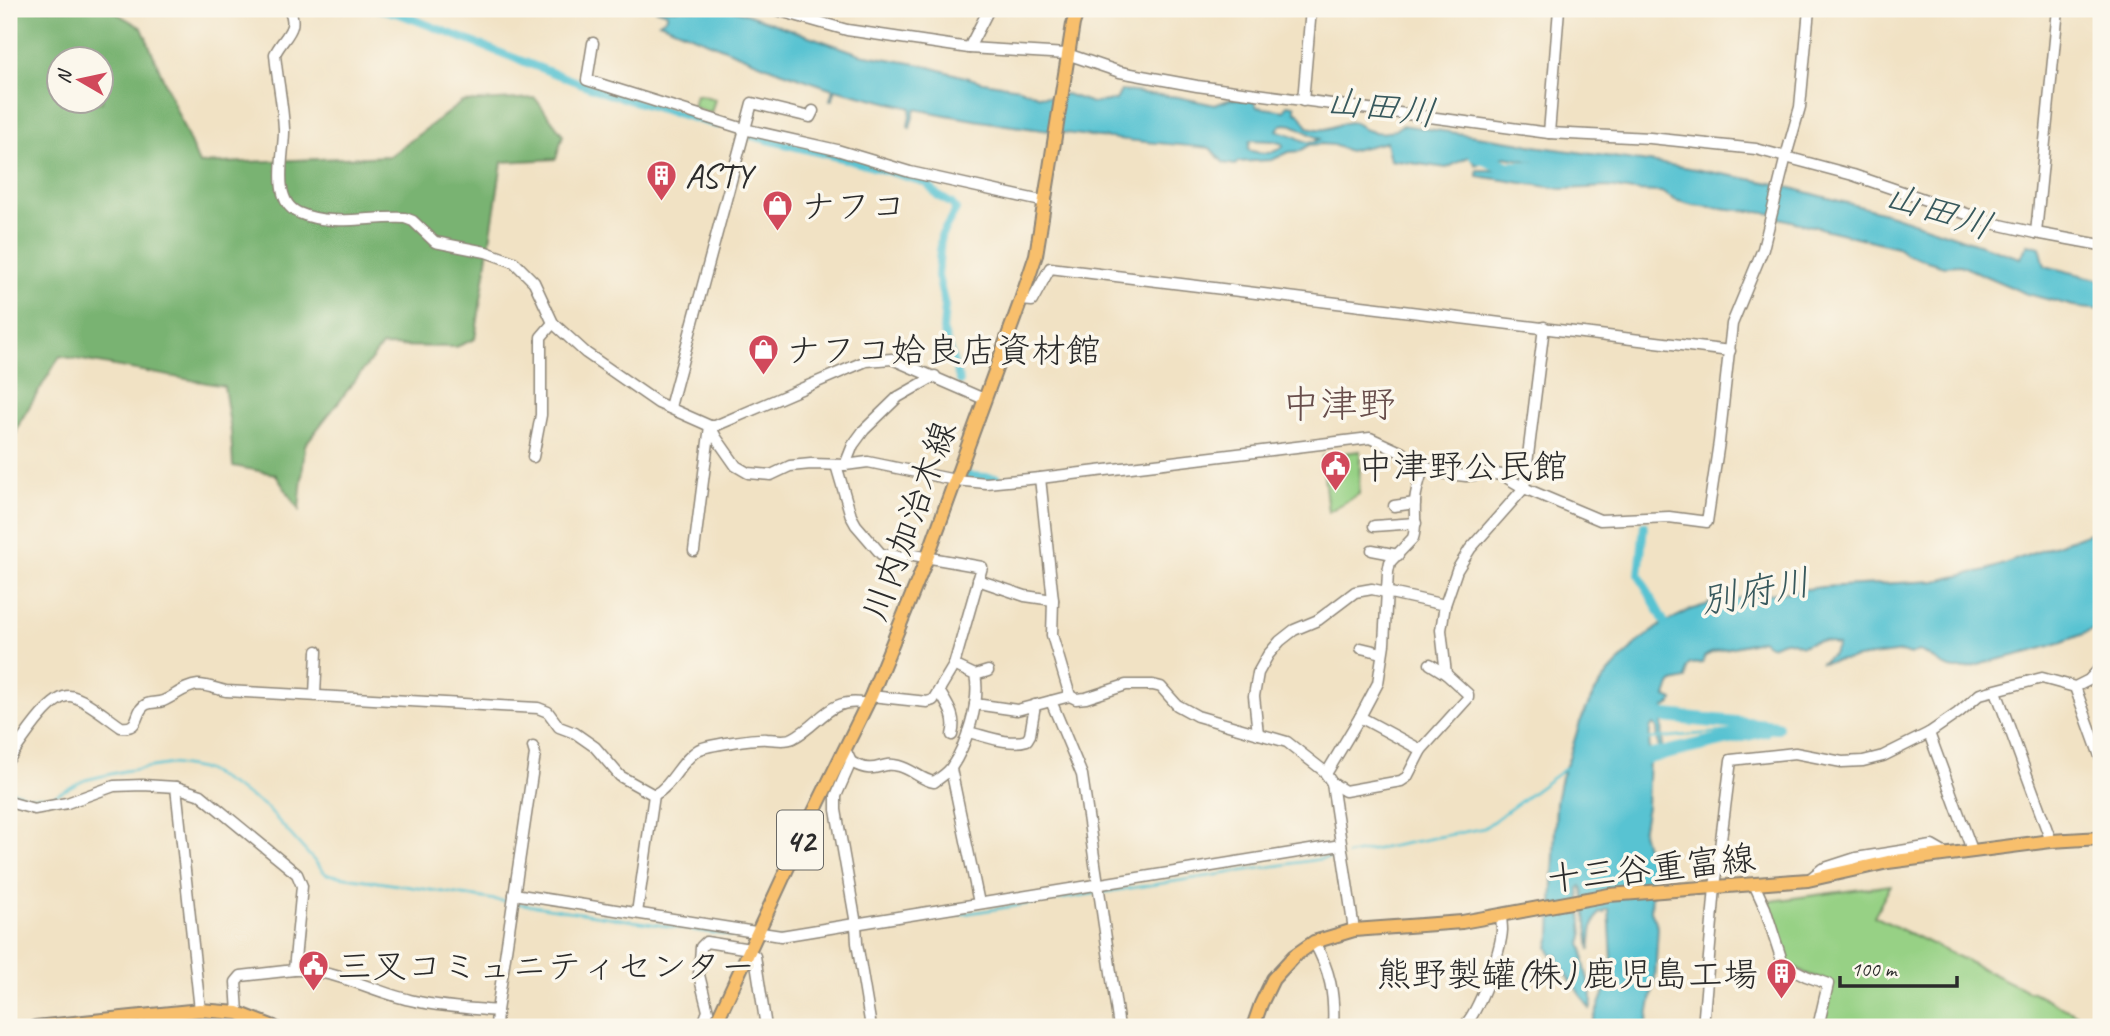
<svg xmlns="http://www.w3.org/2000/svg" width="2110" height="1036" font-family="Caveat,'Klee One',sans-serif">
  <style>
    .green { fill: #97d185; stroke: #617e58; stroke-width: 2 }
    .forest { fill: #79b372; stroke: #526f4e; stroke-width: 2; fill-rule: evenodd }
    .water { fill: #58c3d2; stroke: #42777e; stroke-width: 2; fill-rule: evenodd }
    .lines { fill: none; stroke-linecap: round; stroke-linejoin: round }
    .stream { stroke: #58c3d2; stroke-width: 2.5 }
    .canal { stroke: #58c3d2; stroke-width: 8 }
    .river { stroke: #58c3d2; stroke-width: 14 }
    .minor-casing { stroke: #8e8678; stroke-width: 13 }
    .major-casing { stroke: #8e8678; stroke-width: 16 }
    .minor { stroke: #fff; stroke-width: 10 }
    .major { stroke: #f8bf6c; stroke-width: 12 }
    .labels { text-anchor: middle; stroke-width: 7; stroke-linejoin: round; paint-order: stroke }
    .shield { fill: #fbf7ec; stroke: #696865; stroke-width: 2 }
    .shield-label { font-size: 33px; font-weight: bold; fill: #2b2b2b }
    .poi-label { font-size: 35px; fill: #2b2b2b; stroke: #fbf7ec; text-anchor: start }
    .street-label { font-size: 35px; fill: #2b2b2b; stroke: #fbf7ec }
    .water-label { font-size: 37px; font-style: italic; fill: #38595d; stroke: #fbf7ec }
    .quarter-label { font-size: 38px; fill: #684e4c; stroke: #fbf7ec }
  </style>
  <rect width="100%" height="100%" fill="#fbf7ec"/>
  <filter id="ink" filterUnits="userSpaceOnUse"><feTurbulence type="fractalNoise" baseFrequency=".0143" numOctaves="2"/><feDisplacementMap in="SourceGraphic" scale="14" xChannelSelector="R" yChannelSelector="G"/><feConvolveMatrix kernelMatrix="1 2 1 2 8 2 1 2 1" color-interpolation-filters="sRGB"/></filter>
  <filter id="wash" filterUnits="userSpaceOnUse"><feTurbulence type="fractalNoise" baseFrequency=".00686" numOctaves="4" result="noise"/><feDisplacementMap in="SourceGraphic" scale="28" xChannelSelector="R" yChannelSelector="G"/><feGaussianBlur stdDeviation="1.57" result="paint"/><feColorMatrix in="noise" values="0 0 0 0 0 0 0 0 0 0 0 0 0 0 0 0 0 1.4 0 .05"/><feComposite in="paint" operator="in"/></filter>
  <g filter="url(#wash)">
    <rect width="100%" height="100%" fill="#f1e2c4"/>
    <!-- green -->
    <g class="green">
      <polygon points="696,94 715,99 711,113 693,107"/>
      <polygon points="1360,451 1359,494 1328,512 1322,456"/>
      <polygon points="1891,885 1874,916 2030,992 2031,991 2101,1027 1822,1027 1831,982 1807,974 1787,962 1766,904 1771,901"/>
    </g>
    <!-- forest -->
    <path class="forest" d="M9,9H109L142,28L199,164L390,156L462,102L535,98L563,135L556,159L502,162L475,339L456,347L382,346L305,445L299,510L275,474L233,466L231,432L224,386L60,356L20,422L9,452ZM60,60H102V102H60Z"/>
    <!-- water -->
    <g class="water">
      <path d="M655,9H732L860,54L922,65L983,82L1019,88L1037,95L1049,97L1066,94L1092,103L1116,100L1121,91H1124L1178,97L1215,105L1231,99L1254,101L1257,107L1285,111L1287,105L1295,106V112L1299,113L1308,127C1330,134 1333,123 1351,122C1358,122 1360,128 1366,130C1378,134 1392,134 1402,125L1517,142L1534,146L1684,167L1776,184L1892,215L2020,258L2028,244L2040,247L2045,266L2101,280V310L2081,308L2027,294L1960,265L1944,266L1927,261L1906,254L1897,247L1775,217L1776,214L1693,205L1675,200L1661,192L1633,191L1609,187L1562,189L1477,176V170L1546,171L1551,169L1533,162L1505,157L1476,165L1470,156L1447,168L1390,160L1386,142L1349,151L1333,145L1320,144L1309,145L1300,151L1289,152L1272,160L1238,162L1235,165L1224,163L1210,148C1110,139 1013,129 915,109L910,128L908,127L911,108L835,89L832,100H830L833,89L774,69L659,22L667,17V13ZM1286,124L1293,125L1320,139C1309,145 1303,141 1294,136C1288,133 1282,133 1277,130L1281,125ZM1250,140L1273,141L1283,144V147C1271,155 1261,154 1248,150Z"/>
      <path d="M2101,529V626C2065,644 2026,653 1988,662C1978,665 1966,670 1956,669C1937,667 1934,655 1918,651L1911,655L1902,652L1820,663L1833,654L1838,645C1822,640 1819,638 1802,646C1797,645 1790,639 1784,641C1771,644 1776,650 1761,640C1743,647 1719,647 1704,657L1703,663L1690,664L1687,668L1686,679L1673,682L1670,685L1666,697L1673,700L1672,703L1663,709C1660,725 1666,743 1659,755L1657,728L1653,725L1650,728L1647,807L1642,832L1653,873L1651,911L1658,926L1655,979L1646,1027H1591L1610,975L1612,959L1609,909L1605,910L1604,913L1600,912C1591,923 1592,936 1590,950L1583,890L1581,886L1579,888L1583,936L1581,945L1583,948C1584,954 1583,961 1585,967C1587,981 1596,995 1590,1009L1560,964L1557,955L1551,954L1548,947L1551,936L1556,802L1561,777L1568,761L1580,722L1593,695L1608,674L1637,643L1664,623L1690,610L1718,601L1822,587L1935,581L1987,570Z"/>
    </g>
    <g class="lines">
      <!-- stream -->
      <g class="stream">
        <polyline points="1647,739 1776,727"/>
        <polyline points="9,790 27,796 51,797 85,780 124,771 172,764 190,767 206,770 265,806 326,874 509,902"/>
        <polyline points="1347,855 1484,828 1566,768"/>
        <polyline points="515,903 745,938"/>
        <polyline points="859,930 1340,856"/>
        <polyline points="762,942 852,931"/>
      </g>
      <!-- canal -->
      <g class="canal">
        <polyline points="379,9 402,15 608,94 717,125"/>
        <polyline points="752,136 845,159 927,183 937,195 952,204 956,210 941,236 938,276 945,306 943,330 960,381"/>
        <polyline points="966,466 963,475 997,478"/>
        <polyline points="1644,525 1639,575 1666,625 1671,626"/>
      </g>
      <!-- river -->
      <g class="river">
        <polyline points="1475,154 1507,168 1571,169"/>
        <polyline points="1645,714 1776,727"/>
        <polyline points="1636,764 1635,760 1764,730"/>
      </g>
    </g>
  </g>
  <g filter="url(#ink)">
    <g class="lines">
      <defs>
        <g id="minor">
          <path d="M289,9C300,29 283,37 275,54C277,79 283,104 284,129C285,152 270,201 299,213C330,227 372,216 405,218L413,221L435,242L486,252L514,262L534,282L553,323L586,353L658,403L710,426L717,439L736,466L748,473L771,475L790,466L811,464L845,465L868,462L955,480L986,483L1040,478L1370,438L1405,454L1421,465L1440,473L1466,476L1488,473L1502,475L1524,488L1600,520L1669,517L1707,522L1719,442L1732,324L1763,249L1786,156L1800,107L1809,9"/>
          <polyline points="773,9 847,30 969,48 1067,54 1120,72 1197,86 1549,133 1650,138 1756,149 1853,175 1996,224 2036,233 2101,245"/>
          <polyline points="593,43 587,80 744,129 837,150 910,172 1046,202"/>
          <polyline points="969,48 989,9"/>
          <polyline points="1303,101 1311,9"/>
          <polyline points="1549,133 1559,9"/>
          <polyline points="2036,233 2058,9"/>
          <polyline points="1021,300 1032,301 1050,268 1730,351"/>
          <polyline points="670,407 752,103 810,117 813,111"/>
          <polyline points="710,426 715,426 866,361 892,359 984,399"/>
          <polyline points="533,457 541,415 541,337 553,323"/>
          <polyline points="836,465 851,516 856,525 881,554 901,557 908,554 982,567 954,665 933,700 927,702 871,696"/>
          <polyline points="845,465 853,445 864,430 898,397 935,376"/>
          <polyline points="1040,478 1053,600 1052,635 1070,696"/>
          <polyline points="1394,506 1415,503"/>
          <polyline points="1374,526 1416,523"/>
          <polyline points="1372,550 1398,555"/>
          <polyline points="694,551 710,426"/>
          <polyline points="978,580 1025,596 1053,600"/>
          <polyline points="1445,605 1457,570 1470,549 1524,488 1544,327"/>
          <polyline points="1361,648 1382,653"/>
          <polyline points="1430,664 1446,674"/>
          <polyline points="975,675 988,671"/>
          <polyline points="2075,687 2101,759"/>
          <path d="M939,691C948,706 957,717 952,735"/>
          <polyline points="1996,691 2051,841"/>
          <polyline points="315,695 317,651"/>
          <polyline points="975,704 1017,710 1051,701"/>
          <path d="M1360,717L1378,683L1384,644L1388,572L1390,562L1413,538C1417,525 1414,514 1415,501C1416,489 1420,478 1424,466"/>
          <path d="M968,732C986,736 1009,746 1027,740L1030,735L1035,705"/>
          <polyline points="1929,733 1972,850"/>
          <polyline points="1258,734 1254,696 1258,673 1268,655 1280,641 1294,630 1318,620 1355,592 1372,589 1445,605 1441,630 1446,674 1468,694 1468,698 1421,750 1407,777 1401,781 1345,791 1332,783"/>
          <polyline points="845,749 851,762 836,796 836,810 856,924 857,943 871,1027"/>
          <path d="M9,759C20,744 49,696 69,696C82,696 109,719 121,727C142,730 133,710 147,704C152,702 158,703 163,701C175,696 185,686 198,685C207,685 217,689 226,691L538,708L548,712L559,727L575,733L595,747L620,776L654,795C673,785 680,761 698,750C706,745 756,738 767,739C775,739 785,742 793,738C822,723 828,696 868,704"/>
          <path d="M851,762C878,777 879,760 899,766C912,769 921,780 934,782C940,778 947,773 951,768C966,746 981,701 975,675L954,665"/>
          <polyline points="951,769 979,903"/>
          <polyline points="1326,774 1360,717 1421,750"/>
          <polyline points="176,787 200,1010"/>
          <polyline points="9,802 34,809 67,803 114,786 143,785 176,787 201,795 297,874 302,886 294,970 241,976 236,982 238,1013"/>
          <polyline points="1811,878 1822,869 1856,858 1932,846 1946,854"/>
          <polyline points="1754,884 1765,908 1783,964 1806,976 1828,984 1818,1027"/>
          <polyline points="514,894 781,936 1341,845"/>
          <polyline points="637,913 654,795"/>
          <path d="M1314,942C1330,970 1335,995 1333,1027"/>
          <polyline points="749,953 755,956 766,1027"/>
          <path d="M294,970C335,969 371,991 410,1000C438,1007 468,1008 497,1011"/>
          <polyline points="496,1027 497,1011 535,754 533,747"/>
          <polyline points="702,1027 708,1011 699,975 701,947 706,942 750,949"/>
          <polyline points="1119,1027 1082,775 1051,701 1070,696 1076,699 1086,698 1126,685 1153,685 1161,687 1177,705 1197,716 1287,742 1324,771 1332,783 1354,930"/>
          <path d="M1463,1027C1478,1014 1501,951 1502,930C1502,925 1501,919 1501,914"/>
          <polyline points="1703,1027 1715,887 1731,760 1795,753 1842,762 1863,761 1883,756 1929,733 1958,713 1980,694 2042,678 2075,687 2089,680 2101,667"/>
        </g>
        <g id="major">
          <polyline points="35,1027 200,1010 238,1013 274,1027"/>
          <polyline points="714,1027 806,828 871,696 927,558 1021,300 1036,255 1073,24 1078,9"/>
          <polyline points="1253,1027 1261,1004 1273,979 1294,956 1314,942 1354,930 1462,922 1609,895 1808,880 1888,862 2051,841 2101,838"/>
        </g>
      </defs>
      <!-- minor casing -->
      <use href="#minor" class="minor-casing"/>
      <!-- major casing -->
      <use href="#major" class="major-casing"/>
      <!-- minor -->
      <use href="#minor" class="minor"/>
      <!-- major -->
      <use href="#major" class="major"/>
    </g>
  </g>
  <!-- icons -->
  <defs>
    <symbol id="building-pin" viewBox="-11 -11 22 30"><path d="M0 17L-7.5 6A9.5 9.5 0 1 1 7.5 6Z" fill="#d1495b" stroke="#fbf7ec"/><path d="M-4-6H4V6H1V3H-1V6H-4ZM-2.5-4.3h1.7v1.8h-1.7ZM.8-4.3h1.7v1.8H.8ZM-2.5-1h1.7V.8h-1.7ZM.8-1h1.7V.8H.8Z" fill="#fff"/></symbol>
    <symbol id="shop-pin" viewBox="-11 -11 22 30"><path d="M0 17L-7.5 6A9.5 9.5 0 1 1 7.5 6Z" fill="#d1495b" stroke="#fbf7ec"/><path d="M-5-2.5h2.3a2.7 3.5 0 0 1 5.4 0H5L5.5 6h-11ZM-1.5-2.5h3a1.5 2.3 0 0 0-3 0Z" fill="#fff"/></symbol>
    <symbol id="civic-pin" viewBox="-11 -11 22 30"><path d="M0 17L-7.5 6A9.5 9.5 0 1 1 7.5 6Z" fill="#d1495b" stroke="#fbf7ec"/><path d="M-.6-6.5H3V-4.5H.6V-3L4-1V1h2V6H-6V1h2V-1L-.6-3ZM-1.2 2.5V6h2.4V2.5Z" fill="#fff"/></symbol>
  </defs>
  <g fill-rule="evenodd">
    <use href="#building-pin" x="644" y="158" width="35" height="47"/>
    <use href="#shop-pin" x="760" y="188" width="35" height="47"/>
    <use href="#shop-pin" x="746" y="332" width="35" height="47"/>
    <use href="#civic-pin" x="1318" y="448" width="35" height="47"/>
    <use href="#civic-pin" x="296" y="948" width="35" height="47"/>
    <use href="#building-pin" x="1764" y="956" width="35" height="47"/>
  </g>
  <g class="labels">
    <!-- shield labels -->
    <rect class="shield" x="777" y="810.5" width="46" height="59" rx="5"/>
    <g class="shield-label">
      <text x="800" y="852">42</text>
    </g>
    <!-- poi labels -->
    <g class="poi-label">
      <text x="685" y="187">ASTY</text>
      <text x="801" y="218">ナフコ</text>
      <text x="786" y="362">ナフコ姶良店資材館</text>
      <text x="1358" y="478">中津野公民館</text>
      <text x="337" y="978">三叉コミュニティセンター</text>
      <text x="1758" y="986" text-anchor="end">熊野製罐(株) 鹿児島工場</text>
    </g>
    <!-- street labels -->
    <g class="street-label">
      <text transform="translate(909 521) rotate(-70)" y="12">川内加治木線</text>
      <text transform="translate(1651 868) rotate(-6)" y="12">十三谷重富線</text>
    </g>
    <!-- water labels -->
    <g class="water-label">
      <text transform="translate(1381 106) rotate(7)" y="13">山田川</text>
      <text transform="translate(1939 210) rotate(18)" y="13">山田川</text>
      <text transform="translate(1755 591) rotate(-11)" y="13">別府川</text>
    </g>
    <!-- quarter labels -->
    <g class="quarter-label">
      <text x="1339" y="417">中津野</text>
    </g>
  </g>
  <!-- margin -->
  <rect width="2110" height="1036" fill="none" stroke="#fbf7ec" stroke-width="35"/>
  <!-- north arrow -->
  <g transform="translate(80 80) rotate(279)"><circle r="33" fill="#fbf7ec" stroke="#a8a59f" stroke-width="2"/>
  <path d="M0-5L12 26L0 18L-12 26Z" fill="#d1495b"/>
  <text y="-10" font-size="19" font-weight="bold" text-anchor="middle" fill="#2b2b2b">N</text>
  </g>
  <!-- scale -->
  <path d="M1840 976v10h117v-10" fill="none" stroke="#2b2b2b" stroke-width="3.5"/>
  <text x="1851" y="976" font-size="21" fill="#2b2b2b" stroke="#fbf7ec" stroke-width="5" paint-order="stroke">100 m</text>
</svg>
